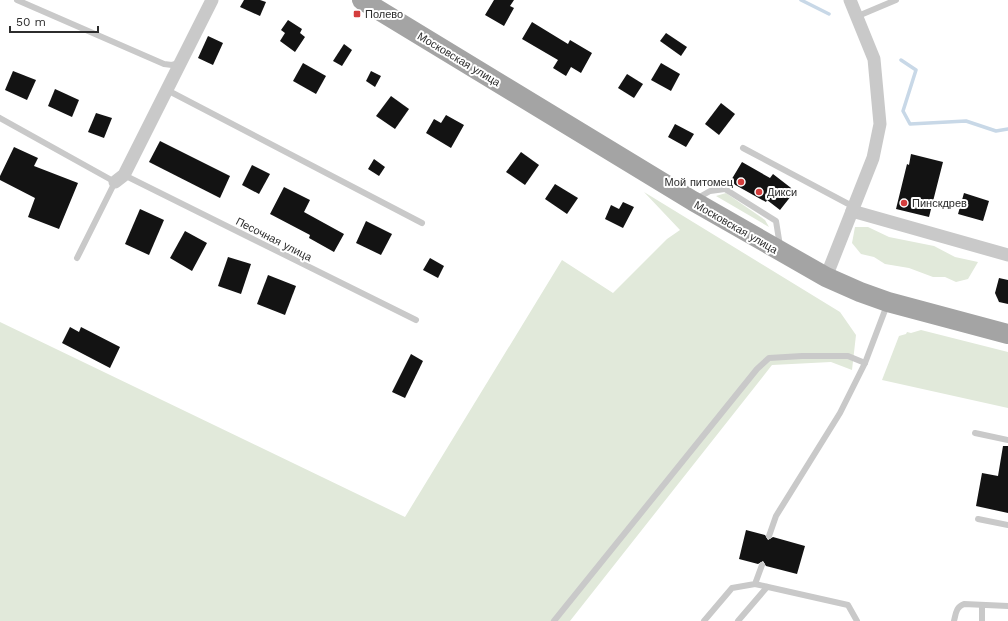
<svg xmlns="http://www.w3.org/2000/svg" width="1008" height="621" font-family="'Work Sans',sans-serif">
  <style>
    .green { fill: #e1e9da }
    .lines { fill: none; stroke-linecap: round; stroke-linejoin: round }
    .stream { stroke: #c8d8e7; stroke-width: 3.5 }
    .building { fill: #131313 }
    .lane { stroke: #c9c9c9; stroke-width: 6 }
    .street { stroke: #c9c9c9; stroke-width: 13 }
    .primary { stroke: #a4a4a4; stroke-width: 20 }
    .poi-dot { fill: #d43e3d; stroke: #fff; stroke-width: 1.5 }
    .labels { text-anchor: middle; stroke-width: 4; stroke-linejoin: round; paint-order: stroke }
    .poi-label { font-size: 11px; fill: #2c2c2c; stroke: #fff; text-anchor: start }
    .street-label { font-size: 11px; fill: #2c2c2c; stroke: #fff }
  </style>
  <rect width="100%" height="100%" fill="#fff"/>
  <!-- green -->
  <g class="green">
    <polygon points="644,192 840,312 856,335 852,370 831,362 772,365 570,621 0,621 0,322 405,517 562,260 613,293 667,239 680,230"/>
    <polygon points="726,193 765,220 769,227 716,196"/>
    <polygon points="855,227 868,227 889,237 934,246 955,257 978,262 968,279 956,282 945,277 933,277 909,268 885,264 874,257 861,254 852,243"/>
    <polygon points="921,330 1008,352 1008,408 882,380 899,336 906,334 907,332 911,333"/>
  </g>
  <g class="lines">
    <!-- stream -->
    <g class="stream">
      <polyline points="801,0 829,14"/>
      <polyline points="901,60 916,70 903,111 910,124 966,121 996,131 1008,129"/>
    </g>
  </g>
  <!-- building -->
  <g class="building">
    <polygon points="244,0 260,0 266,2 260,16 240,7"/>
    <polygon points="494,0 514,0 510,6 514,8 504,26 485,15"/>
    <polygon points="288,20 302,29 300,33 305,37 295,52 280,41 285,33 281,30"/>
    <polygon points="532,22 568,44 570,40 592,53 581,73 571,67 566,76 553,68 558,60 522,39"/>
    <polygon points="666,33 687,47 681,56 660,41"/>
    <polygon points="208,36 223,43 213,65 198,58"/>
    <polygon points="344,44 352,50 342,66 333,61"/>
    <polygon points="303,63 326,76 316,94 293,81"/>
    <polygon points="661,63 680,74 671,91 651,80"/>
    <polygon points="13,71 36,80 27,100 5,90"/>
    <polygon points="371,71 381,76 375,87 366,81"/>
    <polygon points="627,74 643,84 634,98 618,88"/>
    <polygon points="55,89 79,100 72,117 48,106"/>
    <polygon points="391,96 409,109 395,129 376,116"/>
    <polygon points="721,103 735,114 719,135 705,124"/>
    <polygon points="96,113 112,118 104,138 88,132"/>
    <polygon points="446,115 464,125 451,148 426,133 434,119 441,123"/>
    <polygon points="675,124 694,134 686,147 668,137"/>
    <polygon points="160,141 230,176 220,198 149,162"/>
    <polygon points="14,147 38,158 34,166 78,183 59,229 28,217 35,198 0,180 0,176"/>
    <polygon points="521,152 539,165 525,185 506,172"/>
    <polygon points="911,154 943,162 929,217 896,209 907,164 909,165"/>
    <polygon points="374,159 385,167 379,176 368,169"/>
    <polygon points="742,162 770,178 773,174 795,191 780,210 767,200 766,202 730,182"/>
    <polygon points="252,165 270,174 259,194 242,185"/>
    <polygon points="555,184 578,198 567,214 545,199"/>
    <polygon points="284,187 310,200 304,212 344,234 334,252 309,238 310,235 270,214"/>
    <polygon points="964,193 989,201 983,221 958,214"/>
    <polygon points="623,202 634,207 623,228 605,219 611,205 619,209"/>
    <polygon points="140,209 164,220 149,255 125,244"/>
    <polygon points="366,221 392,234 381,255 356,243"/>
    <polygon points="185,231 207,243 192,271 170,258"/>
    <polygon points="228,257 251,264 241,294 218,286"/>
    <polygon points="430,258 444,266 438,278 423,270"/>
    <polygon points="268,275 296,286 285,315 257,304"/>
    <polygon points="999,278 1008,280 1008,304 999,302 995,293"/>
    <polygon points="70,327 79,332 81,327 120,347 110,368 62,343"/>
    <polygon points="411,354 423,361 405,398 392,392"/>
    <polygon points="1003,446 1008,446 1008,513 976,506 982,473 998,476"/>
    <polygon points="746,530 765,535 768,540 773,537 805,546 797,574 766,566 763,561 758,564 739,559"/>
  </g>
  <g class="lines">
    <!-- lane -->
    <g class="lane">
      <polyline points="17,0 164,64 172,65 179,63"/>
      <polyline points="858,16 896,0"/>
      <polyline points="167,90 422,223"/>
      <polyline points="0,118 115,182 77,258"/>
      <polyline points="743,148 854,207"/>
      <polyline points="124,175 416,320"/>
      <polyline points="696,199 710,191 725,189 776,221 780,246"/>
      <polyline points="975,433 1008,440"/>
      <polyline points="978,519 1008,525"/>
      <polyline points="769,536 776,516 840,413 865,363 887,305"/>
      <polyline points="755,584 848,605 857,621"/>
      <polyline points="554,621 757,369 769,358 802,356 848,356 865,363"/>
      <polyline points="704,621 732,588 755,584 762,565"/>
      <polyline points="738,621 767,587"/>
      <path d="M954,621C956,613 956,607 964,604L1008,606"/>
      <polyline points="982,621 982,605"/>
    </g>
    <!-- street -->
    <g class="street">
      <polyline points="115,182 124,175 212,0"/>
      <polyline points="852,211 1008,255"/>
      <polyline points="826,277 873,158 880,124 874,59 850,0"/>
    </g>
    <!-- primary -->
    <polyline class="primary" points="362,0 693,201 826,277 860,292 888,302 1008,334"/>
  </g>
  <!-- markers -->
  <g class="poi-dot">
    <rect x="353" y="10" width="8" height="8" rx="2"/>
    <circle cx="741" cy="182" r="4"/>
    <circle cx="759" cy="192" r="4"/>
    <circle cx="904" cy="203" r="4"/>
  </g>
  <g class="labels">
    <!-- poi labels -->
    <g class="poi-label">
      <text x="365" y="18">Полево</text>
      <text x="733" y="186" text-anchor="end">Мой питомец</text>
      <text x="767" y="196">Дикси</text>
      <text x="912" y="207">Пинскдрев</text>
    </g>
    <!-- street labels -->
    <g class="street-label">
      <text transform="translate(459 59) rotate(31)" y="4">Московская улица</text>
      <text transform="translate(736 227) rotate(30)" y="4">Московская улица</text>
      <text transform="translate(274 239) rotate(27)" y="4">Песочная улица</text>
    </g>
  </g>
  <!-- scale -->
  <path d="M10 26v6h88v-6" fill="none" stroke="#2c2c2c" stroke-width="2"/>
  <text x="16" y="26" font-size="12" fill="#2c2c2c" stroke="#ffffff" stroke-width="3" paint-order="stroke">50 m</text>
</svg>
